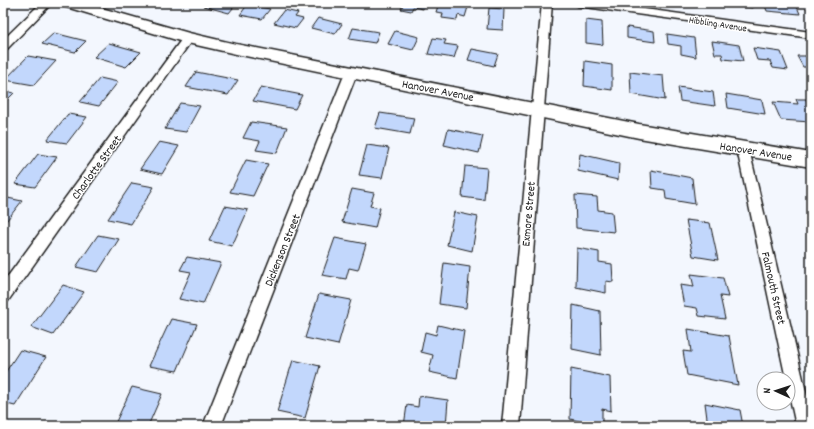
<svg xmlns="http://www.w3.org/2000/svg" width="814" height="429" font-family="Dekko,sans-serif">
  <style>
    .building { fill: #c2d7fc; stroke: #1c1c1c }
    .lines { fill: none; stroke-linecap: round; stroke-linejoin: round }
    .street-casing { stroke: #1c1c1c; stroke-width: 3 }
    .secondary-casing { stroke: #1c1c1c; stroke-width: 3 }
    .street { fill: #fff; fill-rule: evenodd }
    .secondary { fill: #fff; fill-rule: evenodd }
    .labels { text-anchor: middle; stroke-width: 3; stroke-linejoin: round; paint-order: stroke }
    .far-street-label { font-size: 10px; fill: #1c1c1c; stroke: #fff }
    .street-label { font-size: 12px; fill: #1c1c1c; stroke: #fff }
  </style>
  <rect width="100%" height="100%" fill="#f3f7fe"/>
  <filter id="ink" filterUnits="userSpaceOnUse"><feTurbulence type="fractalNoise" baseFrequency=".025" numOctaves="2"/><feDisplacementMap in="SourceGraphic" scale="8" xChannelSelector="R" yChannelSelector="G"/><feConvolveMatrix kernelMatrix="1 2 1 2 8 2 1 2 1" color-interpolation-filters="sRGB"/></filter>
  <g filter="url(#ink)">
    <!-- building -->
    <g class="building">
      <polygon points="206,3 237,3 229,13 203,6"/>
      <polygon points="396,3 426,3 423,9 413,7 411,11 401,9 403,5"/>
      <polygon points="439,3 468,7 465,17 458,15 457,20 442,18 443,13 436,12"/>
      <polygon points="723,3 751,3 753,8 724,5"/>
      <polygon points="764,3 796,4 800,14 767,11"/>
      <polygon points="247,5 270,9 262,19 240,15"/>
      <polygon points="489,8 504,9 503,30 487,29"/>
      <polygon points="284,10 298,13 295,17 303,19 296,28 274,23"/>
      <polygon points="318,18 342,24 335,34 311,28"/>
      <polygon points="586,20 602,22 603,45 586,43"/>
      <polygon points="627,27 654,31 655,42 627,38"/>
      <polygon points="353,28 379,32 375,43 349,39"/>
      <polygon points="395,31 419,37 413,50 388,44"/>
      <polygon points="54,33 86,41 75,52 42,44"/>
      <polygon points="667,34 694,38 696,57 681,54 681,46 668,44"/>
      <polygon points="433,38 446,40 444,44 458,46 454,58 428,54"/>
      <polygon points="712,41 739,45 743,61 723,59 722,54 715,54"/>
      <polygon points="109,43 141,52 126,67 94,57"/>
      <polygon points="753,48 781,52 788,70 773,68 770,61 757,60"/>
      <polygon points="472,49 498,54 494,66 468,60"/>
      <polygon points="28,56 56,61 34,85 5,80"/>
      <polygon points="797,56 811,56 811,67 803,67"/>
      <polygon points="585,61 612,65 612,90 584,86"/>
      <polygon points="196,72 238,80 228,95 186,87"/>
      <polygon points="630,72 663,76 665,100 631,94"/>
      <polygon points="100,78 118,82 99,106 80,102"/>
      <polygon points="261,87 302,95 295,109 253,101"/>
      <polygon points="678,87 713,92 715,106 680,101"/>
      <polygon points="3,90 14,93 3,104"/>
      <polygon points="726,94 762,100 765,114 728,108"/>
      <polygon points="796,99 806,99 811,109 811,122 781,120 773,102 798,104"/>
      <polygon points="180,103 200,106 186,132 165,129"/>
      <polygon points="380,113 414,118 410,134 375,128"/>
      <polygon points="68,114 87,117 67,143 47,140"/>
      <polygon points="251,122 287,127 277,153 256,150 260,141 243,138"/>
      <polygon points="448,129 483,136 479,153 444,145"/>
      <polygon points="159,142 179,146 162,174 140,169"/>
      <polygon points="367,145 389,148 382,178 359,175"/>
      <polygon points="38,154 57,157 35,187 15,184"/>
      <polygon points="580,154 619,163 618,180 578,171"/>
      <polygon points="246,160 268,164 253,196 230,192"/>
      <polygon points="465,166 487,168 484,200 462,197"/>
      <polygon points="651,170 692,178 695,204 666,199 665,190 652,188"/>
      <polygon points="132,183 154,187 131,224 108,219"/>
      <polygon points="352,189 374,193 370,206 380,208 375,228 342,222"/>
      <polygon points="575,195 597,197 598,210 612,212 614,232 576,228"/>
      <polygon points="3,197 22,201 3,225"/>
      <polygon points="225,206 248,210 232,246 209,241"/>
      <polygon points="454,212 478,217 472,251 447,245"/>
      <polygon points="686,220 710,223 718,260 693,256"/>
      <polygon points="98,235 119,239 98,272 76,267"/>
      <polygon points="335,238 366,244 358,270 349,268 346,279 322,275"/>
      <polygon points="577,248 599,252 599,262 612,264 613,282 606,281 606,293 576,287"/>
      <polygon points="187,257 221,263 203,304 179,299 191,272 180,270"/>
      <polygon points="444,263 470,267 466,308 439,304"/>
      <polygon points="691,274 723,278 728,297 720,296 725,319 699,316 697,308 684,306 680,285 694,287"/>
      <polygon points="63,285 84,292 53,335 31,327"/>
      <polygon points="319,294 351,300 338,345 305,338"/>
      <polygon points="573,305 600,311 601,355 572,349"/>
      <polygon points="171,319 197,324 177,371 149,366"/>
      <polygon points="438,325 464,331 457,378 429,372 433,355 421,352 425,332 436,335"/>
      <polygon points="688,329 729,336 738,385 687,375 683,351 691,352"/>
      <polygon points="20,350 46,357 15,406 3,403 3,376"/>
      <polygon points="293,360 320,366 305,418 277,412"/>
      <polygon points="571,369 610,377 611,411 602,409 602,426 570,419"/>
      <polygon points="132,387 162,394 148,426 114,426"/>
      <polygon points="419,396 448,400 446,426 404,426 407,405 418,407"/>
      <polygon points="705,403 740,410 743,426 708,426"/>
    </g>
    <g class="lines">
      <defs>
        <g id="street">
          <polygon points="41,3 52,3 7,49 3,50 3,40"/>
          <polygon points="542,3 552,3 520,426 502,426"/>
          <polygon points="573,3 601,3 811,32 811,38 578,6"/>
          <polygon points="188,34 192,36 193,38 192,40 8,301 3,303 3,283 184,36"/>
          <polygon points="351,69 355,70 357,73 221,426 203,426 345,73 347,70"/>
          <polygon points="743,144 748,145 749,149 811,413 811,426 796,426 788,389 788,379 786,379 737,149 738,145"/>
        </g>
        <polygon id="secondary" points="61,3 84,3 189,33 236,44 639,124 811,153 811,167 639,138 236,54 183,42 63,6"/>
      </defs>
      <!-- street casing -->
      <use href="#street" class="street-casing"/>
      <!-- secondary casing -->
      <use href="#secondary" class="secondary-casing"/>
      <!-- street -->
      <use href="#street" class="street"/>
      <!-- secondary -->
      <use href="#secondary" class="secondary"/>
    </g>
  </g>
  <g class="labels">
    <!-- far-street labels -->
    <g class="far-street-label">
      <text transform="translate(718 23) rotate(9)" y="4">Hibbling Avenue</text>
    </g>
    <!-- street labels -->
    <g class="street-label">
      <text transform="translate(438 90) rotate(11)" y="4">Hanover Avenue</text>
      <text transform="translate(756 151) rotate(9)" y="4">Hanover Avenue</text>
      <text transform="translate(96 167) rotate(-54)" y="4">Charlotte Street</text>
      <text transform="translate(528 214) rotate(-85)" y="4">Exmore Street</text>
      <text transform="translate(282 250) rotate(-68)" y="4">Dickenson Street</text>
      <text transform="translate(774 288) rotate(77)" y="4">Falmouth Street</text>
    </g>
  </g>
  <!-- margin -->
  <rect width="814" height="429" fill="none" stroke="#fff" stroke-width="16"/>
  <rect x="8" y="8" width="798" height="413" fill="none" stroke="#1c1c1c" stroke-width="1.5" filter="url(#ink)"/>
  <!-- north arrow -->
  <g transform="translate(776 391) rotate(273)"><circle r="19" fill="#ffffff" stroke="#a4a4a4"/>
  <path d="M0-3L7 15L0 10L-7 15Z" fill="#1c1c1c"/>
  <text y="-6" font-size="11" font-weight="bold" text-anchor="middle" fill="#1c1c1c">N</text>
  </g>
</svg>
